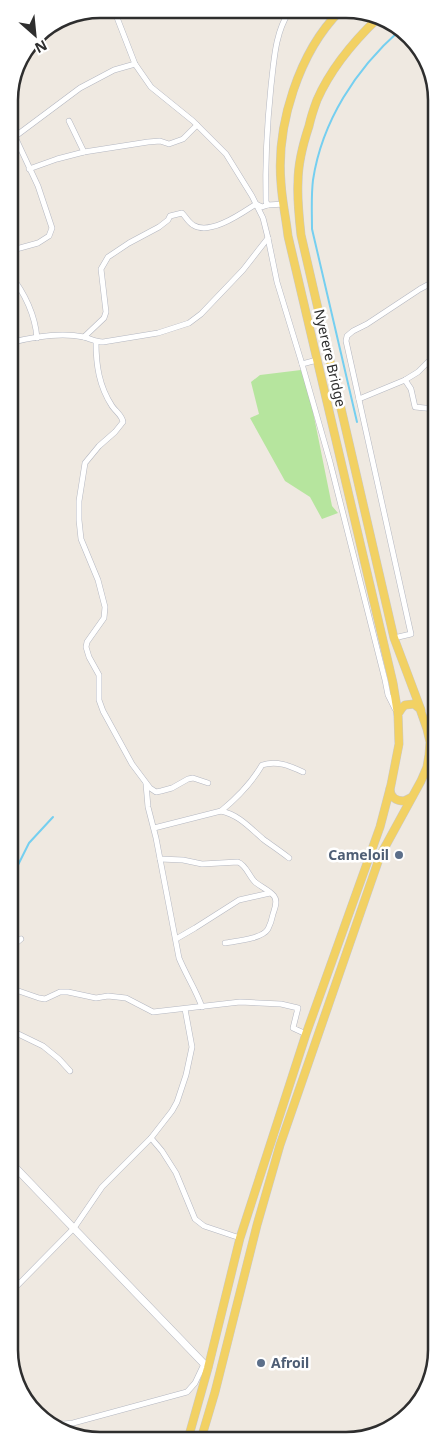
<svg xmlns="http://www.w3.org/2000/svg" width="445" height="1450" font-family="'Noto Sans',sans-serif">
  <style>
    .green { fill: #b6e59e }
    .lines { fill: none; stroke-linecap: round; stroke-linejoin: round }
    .stream { stroke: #75cff0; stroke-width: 2 }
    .street-casing { stroke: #b4b7c1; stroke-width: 6 }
    .secondary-casing { stroke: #b4b7c1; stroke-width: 8 }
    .primary-casing { stroke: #c9c9c9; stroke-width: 9 }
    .street { stroke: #fff; stroke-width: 5 }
    .secondary { stroke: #fff; stroke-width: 7 }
    .primary { stroke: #f2d163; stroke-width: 8 }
    .service-dot { fill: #5c6f8a; stroke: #fff; stroke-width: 2 }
    .labels { text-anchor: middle; stroke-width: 5; stroke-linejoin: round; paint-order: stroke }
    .street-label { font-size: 14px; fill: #2e2e2e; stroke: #fff }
    .service-label { font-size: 14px; font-weight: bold; fill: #4e5e75; stroke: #fff; text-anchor: end }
    .rim { fill: none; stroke: #2e2e2e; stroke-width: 2.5 }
  </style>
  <rect width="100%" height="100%" fill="#efe9e1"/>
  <!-- green -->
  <polygon class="green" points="301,370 306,377 332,506 338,513 322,519 310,497 285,481 250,418 259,414 251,382 260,375"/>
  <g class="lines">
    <!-- stream -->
    <g class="stream">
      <path d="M357,422L312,229C312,213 311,196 313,180C322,121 356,69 400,30"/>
      <polyline points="10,881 29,843 53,817"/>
    </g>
    <defs>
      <g id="street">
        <polyline points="116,15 135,64 151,87 193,121 226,154 252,196 263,218 268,238 277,282 302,364 330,462 385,680 388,695 395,709"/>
        <polyline points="69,121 84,152"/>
        <polyline points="9,124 38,186 52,228 49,236 38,243 9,251"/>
        <polyline points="9,141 80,88 114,70 135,64"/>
        <polyline points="29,169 57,159 84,152 148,142 160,141 169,144 183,139 197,125"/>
        <path d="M284,204L268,205L266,202C265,163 267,125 271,86C274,61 275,33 289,12"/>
        <polyline points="433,225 435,238"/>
        <path d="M9,273C24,292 35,314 37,338"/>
        <path d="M84,337L104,318L106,312L101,269L108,257L129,243L159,227L168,220L170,216L182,213C186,217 188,222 193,225C210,236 242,213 256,204L262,207L268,205"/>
        <path d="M96,342C96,365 99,386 112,406C116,412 122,415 123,422L115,432L99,446L85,463L79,501V520L81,539L98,580L105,607L104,618L87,642L86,647L89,657L99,675V700L103,711L132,764L150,788L156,792L161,791L172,788L188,779L193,778L208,783"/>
        <path d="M9,343C32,337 60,332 84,337C91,339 96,342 103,342L158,333L189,323L201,314L243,270L268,238"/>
        <polyline points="302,364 317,360"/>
        <polyline points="405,380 411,389 415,407 435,409"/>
        <polyline points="359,399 405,380 418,372 435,355"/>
        <polyline points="9,429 9,446"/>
        <polyline points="394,638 411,634 346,341 347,336 353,331 367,324 420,289 435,281"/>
        <path d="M146,784L148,807L156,838L179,958C186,975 196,990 202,1007"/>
        <path d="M221,811C238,797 251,784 262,765C277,760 290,766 303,772"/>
        <path d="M154,828L221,811C239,815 249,827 263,839C271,845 280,851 289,858"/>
        <path d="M160,859L183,860L202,864L238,862C246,865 249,876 255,882C261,887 269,890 274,896C278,901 275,908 273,914C272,919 270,925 268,929C262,939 236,941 225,943"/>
        <polyline points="176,939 195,928 239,900 270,893"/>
        <polyline points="10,948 21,939"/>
        <polyline points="10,988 39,998 45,999 60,992 68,992 96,998 108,996 126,998 153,1012 240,1002 281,1004 298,1008 293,1028 306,1034"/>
        <polyline points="10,1030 43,1046 59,1059 70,1071"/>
        <polyline points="151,1138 162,1151 176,1173 195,1219 204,1226 240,1238"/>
        <polyline points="10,1293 74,1228 102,1187 151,1138 172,1111 177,1102 186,1075 192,1047 185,1009"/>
        <polyline points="24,1394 43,1414 47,1421"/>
        <polyline points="49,1422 64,1424 73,1423 187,1392 195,1383 204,1364"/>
      </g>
      <polyline id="secondary" points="10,1162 208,1368"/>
      <g id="primary">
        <path d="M340,11C299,52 276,125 281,183C282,201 286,218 288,236L393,683L398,714"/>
        <path d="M378,18C353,42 331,68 317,100C314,108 311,117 309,126C303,144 298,162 298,182C297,199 299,217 301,235L394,638L421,710"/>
        <path d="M390,789C390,797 396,801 404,801L412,797"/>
        <polyline points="188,1439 208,1368 240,1238 306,1034 380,827 391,785 399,744 398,714 402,708 405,705 414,704 420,709 427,729 430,742 429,755 427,767 421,781 380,856 280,1145 257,1225 215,1392 201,1439"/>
      </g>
    </defs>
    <!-- street casing -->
    <use href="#street" class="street-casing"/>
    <!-- secondary casing -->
    <use href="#secondary" class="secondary-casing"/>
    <!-- primary casing -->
    <use href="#primary" class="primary-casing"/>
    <!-- street -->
    <use href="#street" class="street"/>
    <!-- secondary -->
    <use href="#secondary" class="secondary"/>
    <!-- primary -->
    <use href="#primary" class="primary"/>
  </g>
  <!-- markers -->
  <g class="service-dot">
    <circle cx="399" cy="855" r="5"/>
    <circle cx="261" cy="1363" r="5"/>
  </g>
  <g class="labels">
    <!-- street labels -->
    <g class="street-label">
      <text transform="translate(330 358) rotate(77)" y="5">Nyerere Bridge</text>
    </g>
    <!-- service labels -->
    <g class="service-label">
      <text x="389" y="860">Cameloil</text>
      <text x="271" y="1368" text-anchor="start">Afroil</text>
    </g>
  </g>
  <!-- crop -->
  <path d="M0 0H445V1450H0ZM100 18H346A82 82 0 0 1 428 100V1350A82 82 0 0 1 346 1432H100A82 82 0 0 1 18 1350V100A82 82 0 0 1 100 18Z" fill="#fff" fill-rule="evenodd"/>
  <path class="rim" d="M100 18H346A82 82 0 0 1 428 100V1350A82 82 0 0 1 346 1432H100A82 82 0 0 1 18 1350V100A82 82 0 0 1 100 18Z"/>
  <!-- north arrow -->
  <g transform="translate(35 35) rotate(153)" stroke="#ffffff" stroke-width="4" paint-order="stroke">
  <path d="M0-4L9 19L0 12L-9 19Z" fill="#2e2e2e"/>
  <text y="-8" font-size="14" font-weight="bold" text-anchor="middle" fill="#2e2e2e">N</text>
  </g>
</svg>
